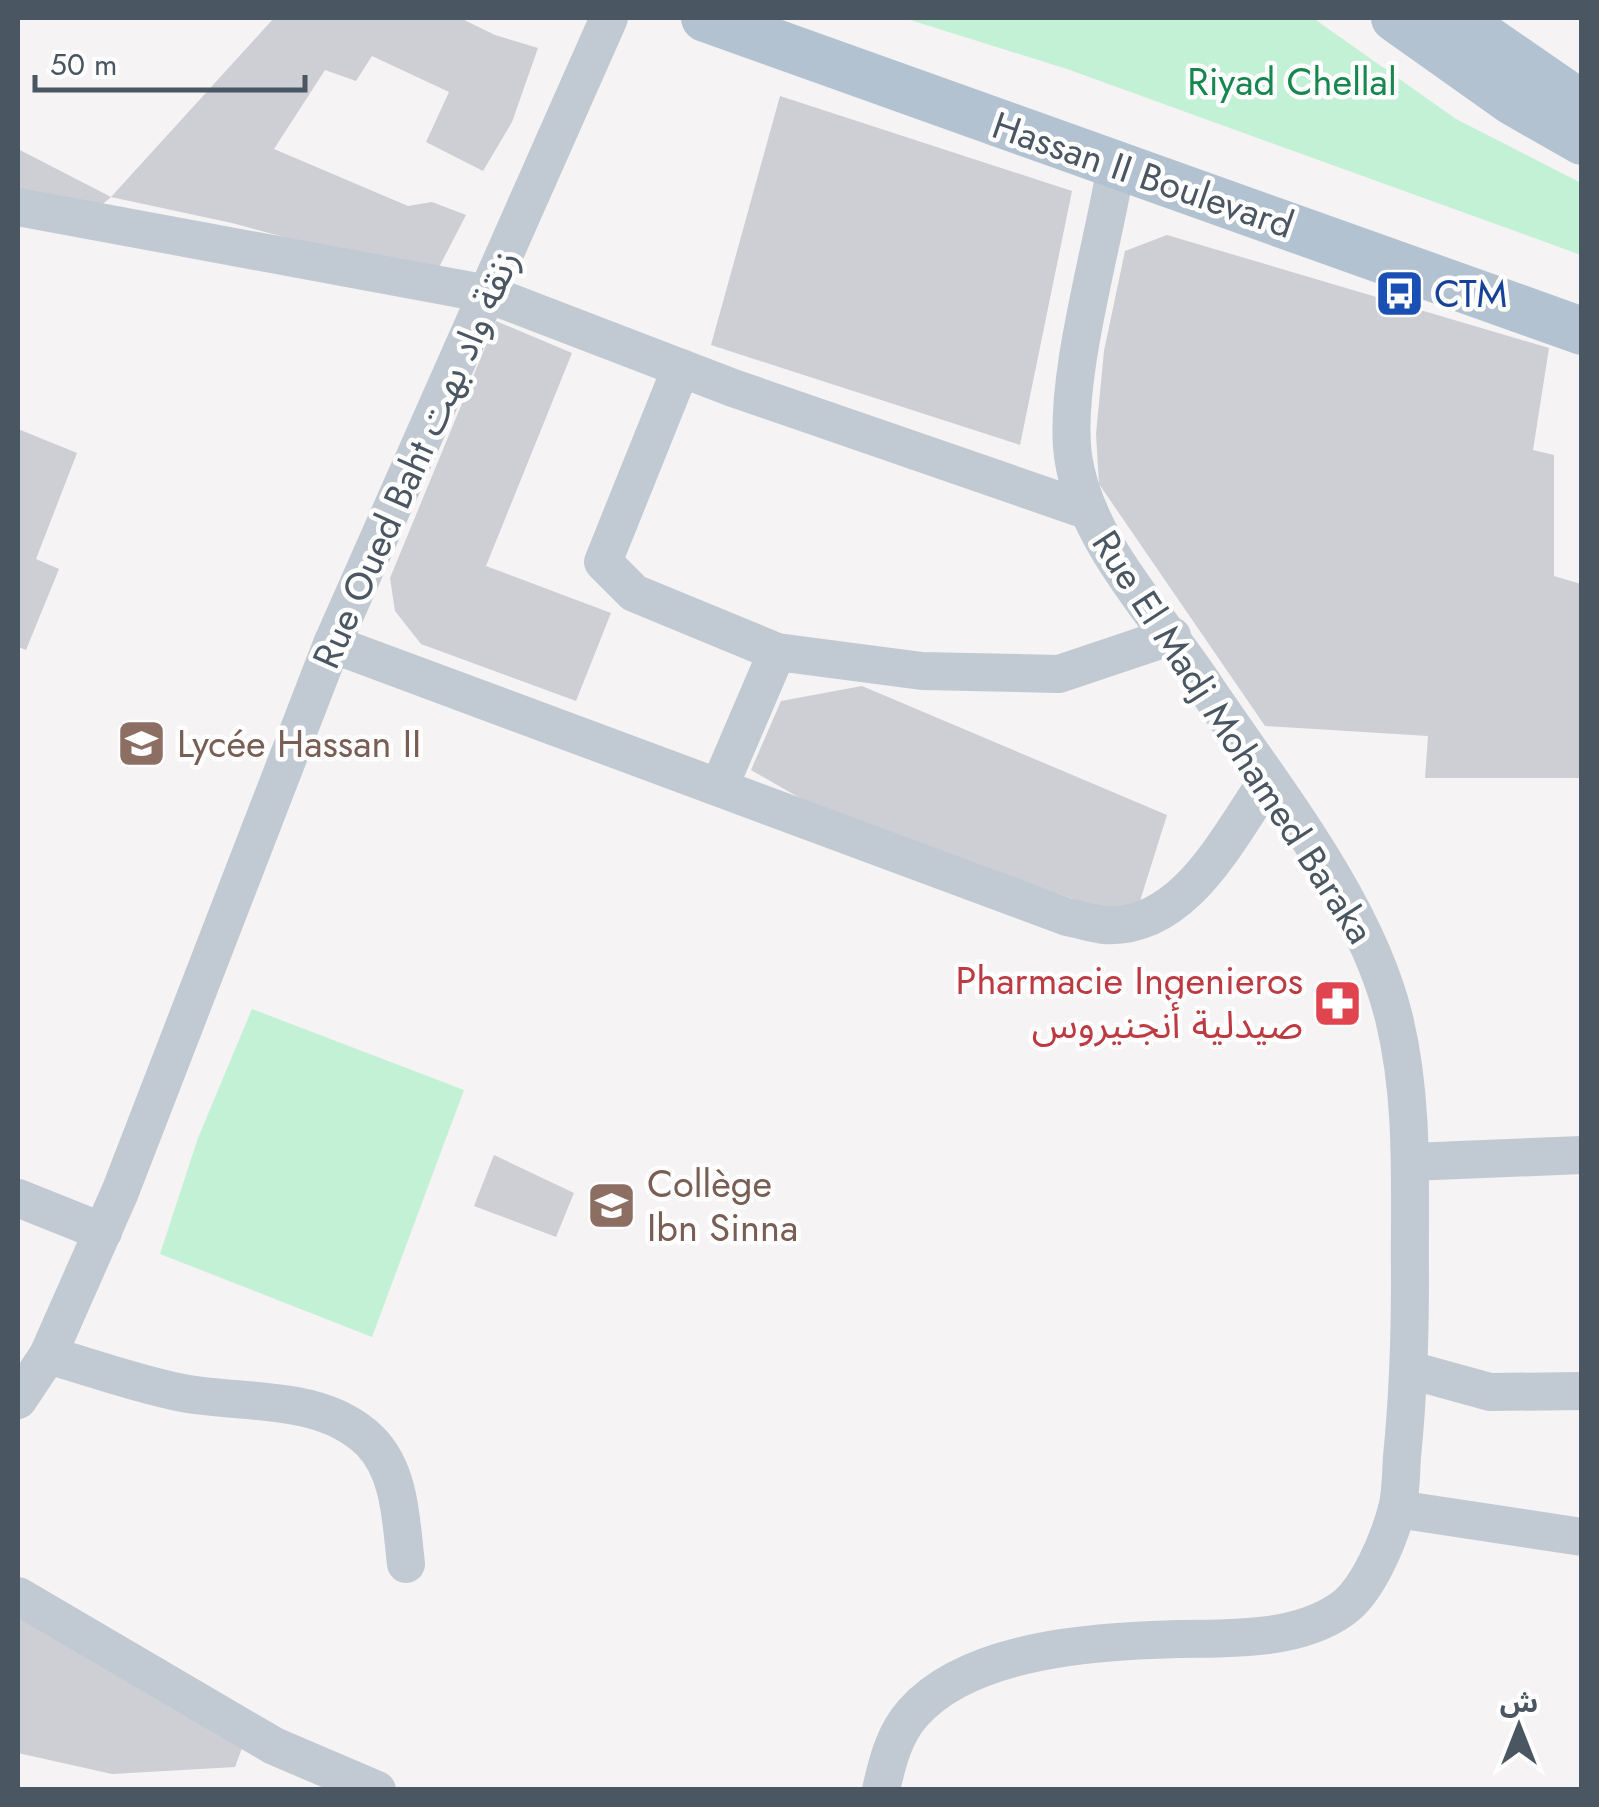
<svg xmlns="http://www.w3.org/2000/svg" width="1599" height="1807" font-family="Jost,'Noto Sans Arabic',sans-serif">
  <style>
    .park { fill: #c3f1d5 }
    .building { fill: #cdcfd5 }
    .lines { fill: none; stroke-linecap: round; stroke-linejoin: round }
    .minor { stroke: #c1cad2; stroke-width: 38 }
    .major { stroke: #b3c2d1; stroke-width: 48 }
    .labels { text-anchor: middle; stroke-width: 9; stroke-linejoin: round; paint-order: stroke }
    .park-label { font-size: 38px; fill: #17864f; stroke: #fff }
    .street-label { font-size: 38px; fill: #4a5661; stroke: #fff }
    .transit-label { font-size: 38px; fill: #164399; stroke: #fff; text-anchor: start }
    .education-label { font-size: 38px; fill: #785e54; stroke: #fff; text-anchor: start }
    .health-label { font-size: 38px; fill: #be3a42; stroke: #fff; text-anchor: end }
  </style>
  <rect width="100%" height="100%" fill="#f5f3f3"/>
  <!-- park -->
  <g class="park">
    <polygon points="904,18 1313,18 1456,119 1581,183 1581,255 1067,69"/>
    <polygon points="252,1009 464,1090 372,1337 160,1254 198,1138"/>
  </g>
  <!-- building -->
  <g class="building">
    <polygon points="274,18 460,18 495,35 538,48 512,122 483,171 426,142 449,92 372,56 356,81 325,70 274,149 408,206 432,202 466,215 434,277 232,223 111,197"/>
    <polygon points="780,96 1072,191 1020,445 711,345"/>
    <polygon points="18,149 111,197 91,214 18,201"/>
    <polygon points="1167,235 1549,348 1533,450 1554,455 1554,576 1581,584 1582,778 1425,778 1428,736 1265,726 1099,484 1096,434 1104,351 1125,251"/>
    <polygon points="496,321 572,353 486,566 611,613 576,701 421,644 395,611 390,578"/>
    <polygon points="18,429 77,453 36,559 59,569 26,650 18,647"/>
    <polygon points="862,686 1167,815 1134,920 826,813 751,770 781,701"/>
    <polygon points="494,1155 574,1193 556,1237 474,1206"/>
    <polygon points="20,1618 242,1748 235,1767 112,1774 18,1753"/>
  </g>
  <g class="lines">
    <!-- minor -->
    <g class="minor">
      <polyline points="18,207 488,294 733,388 1089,511"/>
      <polyline points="681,368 603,562 634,593 777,652 922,671 1059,674 1172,636"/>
      <path d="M332,644L1067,917C1079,919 1093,924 1105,925C1185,930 1229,835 1268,780"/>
      <polyline points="716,784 723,778 777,652"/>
      <polyline points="1411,1162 1582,1155"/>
      <polyline points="18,1198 103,1232"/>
      <path d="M48,1355C89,1367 131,1382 173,1391C236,1406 319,1391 370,1441C401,1472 401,1523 406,1564"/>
      <polyline points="1410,1370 1490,1392 1582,1391"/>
      <polyline points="18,1400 48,1355 120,1192 332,644 609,18"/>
      <polyline points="1397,1509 1582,1537"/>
      <polyline points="18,1596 274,1746 377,1790"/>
      <path d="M881,1790C887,1763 894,1734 913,1713C970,1648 1099,1641 1179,1639C1231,1638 1297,1641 1342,1609C1368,1591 1389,1539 1397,1509C1401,1493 1401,1473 1402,1457C1408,1397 1410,1339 1410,1279C1409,1191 1415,1104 1394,1018C1365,899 1269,783 1202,682C1156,613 1085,541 1073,456C1063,380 1103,247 1116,166"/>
    </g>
    <!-- major -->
    <g class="major">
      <polyline points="705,18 1582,331"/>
      <polyline points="1395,18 1512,101 1582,141"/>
      <polyline points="1456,18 1582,105"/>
    </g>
  </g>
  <!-- icons -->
  <defs>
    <symbol id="bus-square" viewBox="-11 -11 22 22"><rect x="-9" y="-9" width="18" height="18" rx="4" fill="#1a4fb4" stroke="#fff"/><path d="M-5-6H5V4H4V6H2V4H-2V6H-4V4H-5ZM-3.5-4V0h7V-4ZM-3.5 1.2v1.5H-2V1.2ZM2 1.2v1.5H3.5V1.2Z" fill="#fff"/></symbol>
    <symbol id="school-square" viewBox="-11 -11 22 22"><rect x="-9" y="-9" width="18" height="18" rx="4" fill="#8d6e63" stroke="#fff"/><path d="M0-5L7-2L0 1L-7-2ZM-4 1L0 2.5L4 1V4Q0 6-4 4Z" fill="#fff"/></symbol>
    <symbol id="pharmacy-square" viewBox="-11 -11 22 22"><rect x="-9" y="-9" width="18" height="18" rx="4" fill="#e0444e" stroke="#fff"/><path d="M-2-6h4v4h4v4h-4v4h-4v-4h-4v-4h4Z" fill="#fff"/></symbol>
    <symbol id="university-square" viewBox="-11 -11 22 22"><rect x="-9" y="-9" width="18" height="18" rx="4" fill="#8d6e63" stroke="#fff"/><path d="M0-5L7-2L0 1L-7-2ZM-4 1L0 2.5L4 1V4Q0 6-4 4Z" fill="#fff"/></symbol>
  </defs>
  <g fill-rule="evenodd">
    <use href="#bus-square" x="1372" y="266" width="55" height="55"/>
    <use href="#school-square" x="114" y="716" width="55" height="55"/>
    <use href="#pharmacy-square" x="1310" y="976" width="55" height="55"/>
    <use href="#university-square" x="584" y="1178" width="55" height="55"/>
  </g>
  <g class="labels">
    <!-- park labels -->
    <g class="park-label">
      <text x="1292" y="95">Riyad Chellal</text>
    </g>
    <!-- street labels -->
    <g class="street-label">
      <text transform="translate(1143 175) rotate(19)" y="13">Hassan II Boulevard</text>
      <text transform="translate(416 459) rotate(-66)" y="13">Rue Oued Baht زنقة واد بهت</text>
      <text transform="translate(1233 737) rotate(57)" y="13">Rue El Madj Mohamed Baraka</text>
    </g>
    <!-- transit labels -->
    <g class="transit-label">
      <text x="1434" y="307">CTM</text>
    </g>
    <!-- education labels -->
    <g class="education-label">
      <text x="177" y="757">Lycée Hassan II</text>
      <text x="647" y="1197">Collège<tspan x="647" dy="44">Ibn Sinna</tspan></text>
    </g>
    <!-- health labels -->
    <g class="health-label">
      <text x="1303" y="994">Pharmacie Ingenieros<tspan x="1303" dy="44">صيدلية أنجنيروس</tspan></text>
    </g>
  </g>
  <!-- border -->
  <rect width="1599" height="1807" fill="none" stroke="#4a5661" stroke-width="40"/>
  <!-- north arrow -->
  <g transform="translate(1519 1727)" stroke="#ffffff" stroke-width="8" paint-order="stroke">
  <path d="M0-8L18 38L0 25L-18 38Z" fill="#4a5661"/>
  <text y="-15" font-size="28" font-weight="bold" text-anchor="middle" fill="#4a5661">ش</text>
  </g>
  <!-- scale -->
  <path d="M35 75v15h270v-15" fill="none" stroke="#4a5661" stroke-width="5"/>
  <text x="50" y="75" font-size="30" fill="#4a5661" stroke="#ffffff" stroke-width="8" paint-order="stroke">50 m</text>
</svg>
